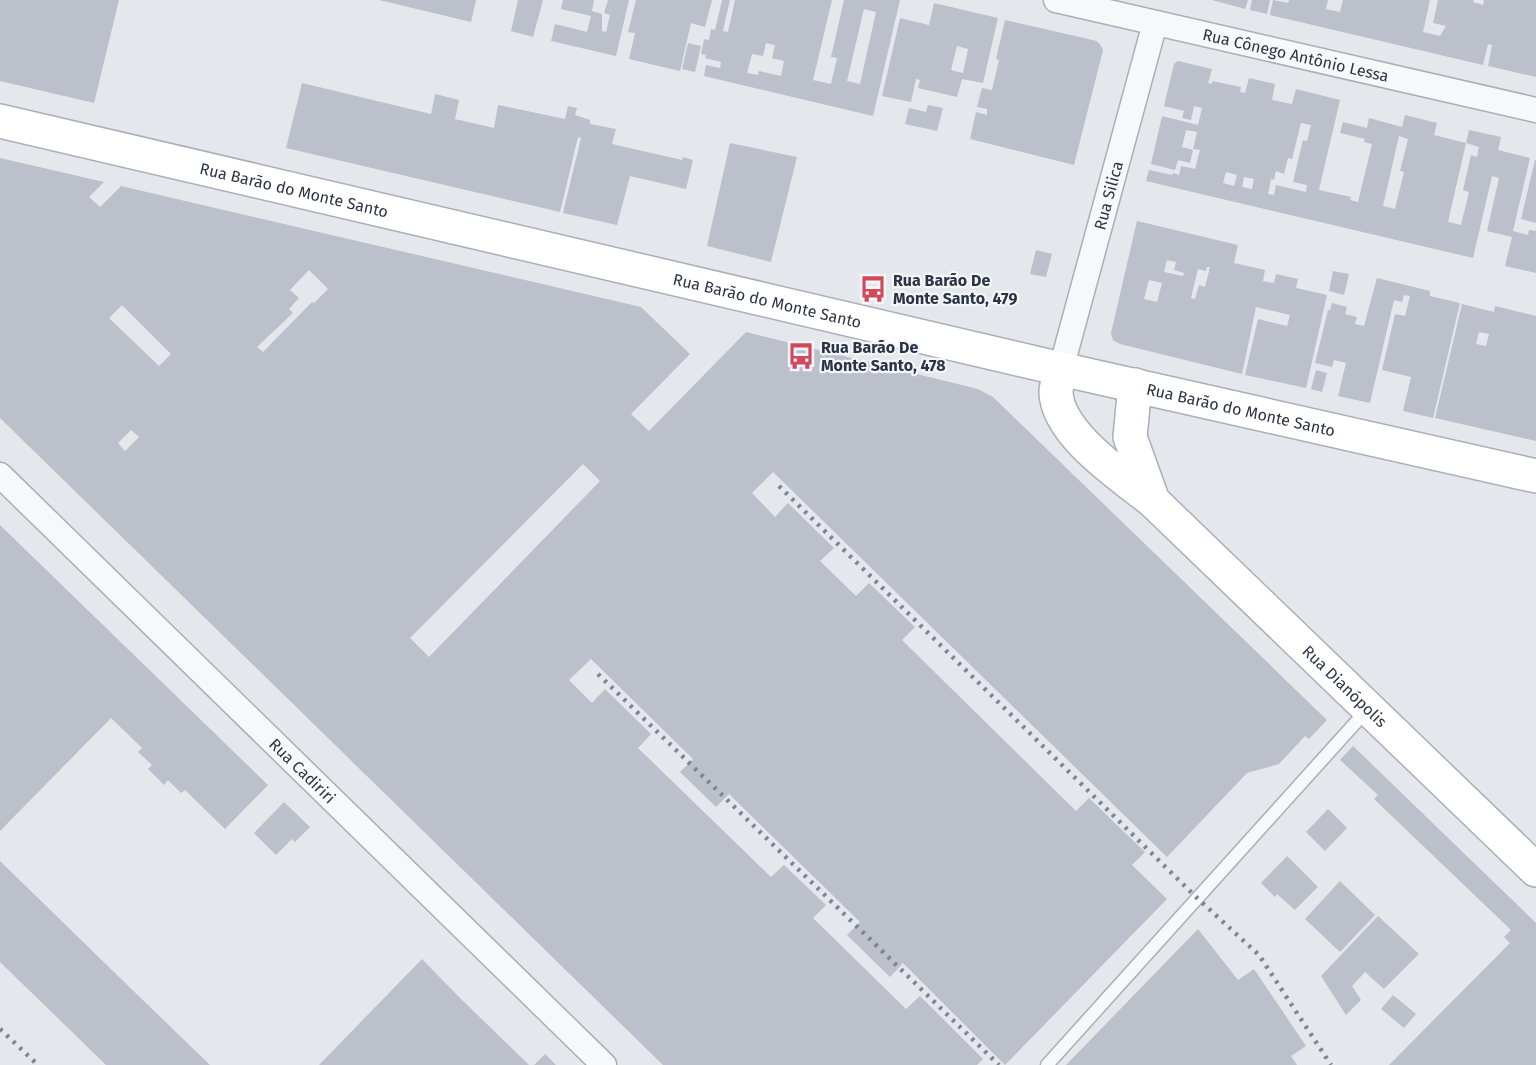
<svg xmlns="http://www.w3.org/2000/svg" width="1536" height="1065" font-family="'Fira Sans',sans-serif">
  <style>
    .building { fill: #bbc0ca; fill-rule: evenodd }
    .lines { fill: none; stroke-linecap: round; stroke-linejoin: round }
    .lane-casing { stroke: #a9aeb7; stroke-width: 15 }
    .street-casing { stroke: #a9aeb7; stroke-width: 27 }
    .secondary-casing { stroke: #a9aeb7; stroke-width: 36 }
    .lane { stroke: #f7f8fa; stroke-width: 12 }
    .street { stroke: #f7f8fa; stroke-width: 24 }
    .secondary { stroke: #fff; stroke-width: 33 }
    .rail { stroke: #7d8696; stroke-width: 4.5; stroke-dasharray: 3 6; stroke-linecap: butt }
    .labels { text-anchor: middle; stroke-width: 4.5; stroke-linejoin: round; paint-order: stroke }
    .street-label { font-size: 16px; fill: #2b3445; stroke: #f4f6f9 }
    .poi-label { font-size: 16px; font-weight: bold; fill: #2b3445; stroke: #f4f6f9; text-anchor: start }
  </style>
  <rect width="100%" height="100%" fill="#e4e7ec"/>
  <!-- building -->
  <g class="building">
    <polygon points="0,0 119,0 94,103 0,81"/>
    <polygon points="379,0 476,0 471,22"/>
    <polygon points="518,0 543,0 533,37 511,31"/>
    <polygon points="563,0 594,0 592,11 602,14 602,31 606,32 610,15 604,13 608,0 629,0 616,56 551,41 555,24 587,32 591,16 561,9"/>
    <polygon points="636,0 712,0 705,27 691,23 680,71 629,59 635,33 628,32"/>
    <path d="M722,0H730L723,31L728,32L735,0H832L813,80L831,84L837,58L831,57L844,0H900L873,116L704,76L706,65L720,68L721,62L705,58L706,55L701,54L704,39L709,40L711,29L715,30ZM864,9L876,12L860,84L847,81ZM766,43L775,45L772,58L784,61L781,76L759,71L758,75L747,73L752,54L763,56Z"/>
    <polygon points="1212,0 1248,0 1245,9"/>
    <polygon points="1252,0 1270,0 1267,14 1250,10"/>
    <polygon points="1273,0 1288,3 1289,0 1328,0 1326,9 1340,12 1343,0 1430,0 1423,32 1440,36 1446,26 1433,23 1438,0 1474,0 1473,2 1483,5 1484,0 1536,0 1536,77 1488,66 1492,45 1488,44 1483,65 1270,15"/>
    <path d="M934,3L998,18L983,83L962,79L957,97L918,88L920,80L916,79L911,102L882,96L900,18L929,25ZM957,46L968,49L963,73L951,70Z"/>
    <polygon points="1005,20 1097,41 1101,46 1103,50 1074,165 970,139 976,112 987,115 987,109 977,107 982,88 992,90 999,60 996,59"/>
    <polygon points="688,43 701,46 695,72 682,69"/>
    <path d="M1178,61L1212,69L1208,83L1212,84V81L1241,87L1240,92L1245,93L1249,78L1275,84L1272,100L1292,104L1296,89L1340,100L1319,190L1351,197L1350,200L1358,202L1372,144L1364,142L1365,139L1340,133L1343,122L1367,128L1369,118L1402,127L1405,115L1437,123L1434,135L1466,143L1448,222L1461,225L1469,192L1463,190L1471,155L1477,157L1479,147L1466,143L1469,130L1501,137L1498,150L1530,158L1513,231L1528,235L1529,230L1536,231V273L1505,266L1512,237L1487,231L1499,178L1492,176L1473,258L1146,181L1149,170L1172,175L1173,173L1179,175L1181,166L1195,169L1200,150L1193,149L1197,132L1186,130L1182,147L1193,150L1190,163L1178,160L1175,170L1151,164L1162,116L1198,125L1202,108L1194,106L1191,120L1182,118L1184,111L1164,106L1174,64ZM1301,123L1311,125L1307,141L1303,140L1293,182L1307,185L1306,192L1276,185L1274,195L1268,194L1271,179L1274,180L1276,171L1284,174L1288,158L1292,159ZM1399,136L1408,139L1400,171L1404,172L1395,209L1383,206ZM1226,172L1237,175L1234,186L1223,183ZM1244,177L1254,179L1252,189L1242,187Z"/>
    <polygon points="302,83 431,114 435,94 459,100 455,119 494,128 498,105 565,119 568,106 577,108 575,115 590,120 590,124 616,129 612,144 682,160 683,157 693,160 686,189 630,176 617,225 563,213 581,138 578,137 560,212 286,148"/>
    <polygon points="928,105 943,108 937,131 905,124 909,108 926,112"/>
    <polygon points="730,143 797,157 771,262 707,246"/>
    <path d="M0,158L104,182L89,197L100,207L121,186L641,307L690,354L631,414L649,431L746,332L978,389L993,397L1327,720L1309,739L1305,736L1279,764L1247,773L1167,857L773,472L752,493L775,517L788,503L834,548L820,561L856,596L869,583L915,627L902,640L1076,811L1089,798L1145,852L1132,865L1167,899L1005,1065L903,963L890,977L847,935L860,922L729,794L716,807L680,772L693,759L591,659L569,680L592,703L605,689L651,734L638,748L771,877L784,865L826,905L813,918L906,1009L920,996L983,1059L977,1065H663L0,418ZM309,270L328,289L314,303L312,302L263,352L257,347L293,313L289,309L299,298L290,290ZM122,305L171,354L159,366L109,318ZM131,430L139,437L125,451L118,443ZM583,464L600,481L429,657L410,638Z"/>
    <polygon points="1535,160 1536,160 1536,223 1521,219"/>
    <path d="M1137,221L1238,245L1234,263L1265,270L1263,281L1274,283L1276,274L1298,279L1296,288L1327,295L1306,388L1245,375L1258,319L1287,326L1290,315L1256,307L1242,374L1120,344L1113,340L1111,333ZM1167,260L1176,262L1174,270L1184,273L1183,276L1164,272ZM1207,267H1210L1205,287L1199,285L1195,299L1191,298L1198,269L1206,271ZM1149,280L1162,283L1157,302L1144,299Z"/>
    <polygon points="1036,250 1052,254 1046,277 1030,274"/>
    <polygon points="1333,271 1349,274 1344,295 1329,291"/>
    <polygon points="1377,278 1430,291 1430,296 1460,303 1433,418 1403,411 1411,377 1382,370 1395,314 1405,316 1410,296 1404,295 1402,302 1394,300 1370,403 1338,396 1346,363 1334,360 1332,367 1315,363 1328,310 1330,310 1332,303 1347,307 1345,314 1357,317 1355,324 1364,326"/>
    <path d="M1462,304L1494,312L1495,306L1536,316V441L1435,418ZM1479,332L1489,334L1486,346L1476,344Z"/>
    <polygon points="1316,370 1327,373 1322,392 1311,389"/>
    <polygon points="0,525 268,785 225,829 185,790 181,793 168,780 164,785 148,769 152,765 138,752 142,748 111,718 0,831"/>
    <polygon points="1353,746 1536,923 1536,1065 1389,1065 1510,943 1504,937 1511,930 1374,799 1378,795 1340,760"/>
    <polygon points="284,802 310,827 295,842 292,839 276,855 254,833"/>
    <polygon points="1328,809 1347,828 1325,851 1306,832"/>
    <polygon points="1287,856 1318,887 1295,910 1277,894 1275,897 1261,883"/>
    <polygon points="0,861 117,975 210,1065 106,1065 67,1027 0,962"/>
    <polygon points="1340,881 1375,915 1340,952 1305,919"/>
    <polygon points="1378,916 1419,954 1384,989 1365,972 1352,986 1361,1000 1346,1015 1321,976"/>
    <polygon points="1198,929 1238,980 1254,969 1306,1046 1291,1056 1297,1065 1066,1065"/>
    <polygon points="422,959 458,996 529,1065 319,1065"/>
    <polygon points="1393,995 1416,1014 1404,1028 1381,1009"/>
    <polygon points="545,1054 556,1065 534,1065"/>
  </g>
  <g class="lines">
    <defs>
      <polyline id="lane" points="1047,1065 1367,710"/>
      <g id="street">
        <path id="s1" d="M1056,0L1536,110"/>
        <path id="s2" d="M1061,369L1155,23"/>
        <path id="s3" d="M0,475L604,1065"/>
      </g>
      <g id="secondary">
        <path id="s4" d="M0,121L1061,369L1536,476"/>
        <path id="s5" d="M1061,369C1060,376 1056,385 1056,392C1057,434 1123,477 1153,501L1536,870"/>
        <polyline points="1135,385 1130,437 1153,501"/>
      </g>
    </defs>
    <!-- lane casing -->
    <use href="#lane" class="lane-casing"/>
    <!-- street casing -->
    <use href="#street" class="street-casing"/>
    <!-- secondary casing -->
    <use href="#secondary" class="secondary-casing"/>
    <!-- lane -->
    <use href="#lane" class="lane"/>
    <!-- street -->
    <use href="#street" class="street"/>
    <!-- secondary -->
    <use href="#secondary" class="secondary"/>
    <!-- rail -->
    <g class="rail">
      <polyline points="779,486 1196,897 1259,955 1331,1065"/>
      <polyline points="598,674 999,1065"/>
      <polyline points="0,1029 38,1065"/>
    </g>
  </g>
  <!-- icons -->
  <defs>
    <symbol id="bus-bare" viewBox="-9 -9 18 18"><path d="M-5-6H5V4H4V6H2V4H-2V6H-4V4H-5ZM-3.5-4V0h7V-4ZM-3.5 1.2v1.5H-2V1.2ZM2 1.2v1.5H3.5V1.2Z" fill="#d1495b" stroke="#f4f6f9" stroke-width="2.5" paint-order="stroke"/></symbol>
  </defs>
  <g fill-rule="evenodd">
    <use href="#bus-bare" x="854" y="270" width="38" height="38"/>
    <use href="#bus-bare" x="782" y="337" width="38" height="38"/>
  </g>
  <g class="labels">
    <!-- street labels -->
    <g class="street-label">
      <text dy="6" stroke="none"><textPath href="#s1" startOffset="246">Rua Cônego Antônio Lessa</textPath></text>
      <text dy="6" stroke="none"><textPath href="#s4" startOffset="302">Rua Barão do Monte Santo</textPath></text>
      <text dy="6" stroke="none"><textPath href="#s2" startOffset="180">Rua Silica</textPath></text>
      <text dy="6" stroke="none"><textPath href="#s4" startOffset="788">Rua Barão do Monte Santo</textPath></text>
      <text dy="6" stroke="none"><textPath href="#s4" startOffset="1274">Rua Barão do Monte Santo</textPath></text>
      <text dy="6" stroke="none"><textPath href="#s5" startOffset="440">Rua Dianópolis</textPath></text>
      <text dy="6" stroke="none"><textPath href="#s3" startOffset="423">Rua Cadiriri</textPath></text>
    </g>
    <!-- poi labels -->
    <g class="poi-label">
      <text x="893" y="286">Rua Barão De<tspan x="893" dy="18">Monte Santo, 479</tspan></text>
      <text x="821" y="353">Rua Barão De<tspan x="821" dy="18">Monte Santo, 478</tspan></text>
    </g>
  </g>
</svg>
